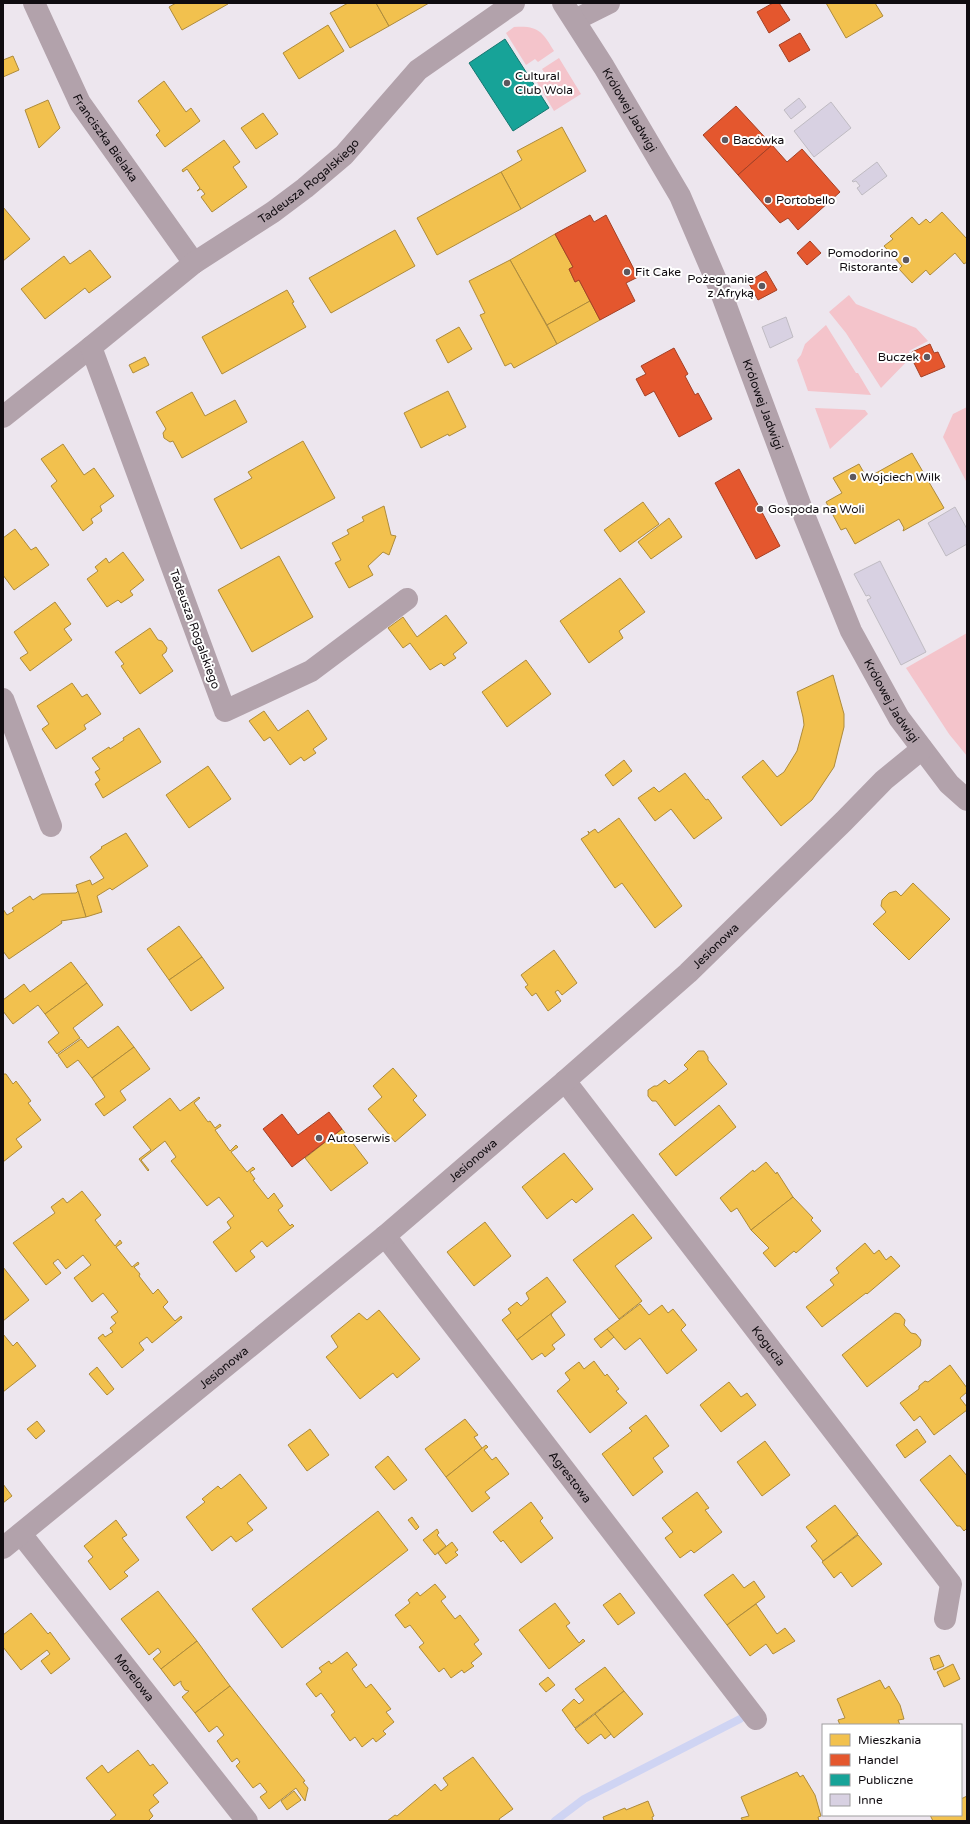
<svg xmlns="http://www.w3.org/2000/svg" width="970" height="1824" font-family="'Varela Round',sans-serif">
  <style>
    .green { fill: #f4c4cb }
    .homes { fill: #f2c14e; stroke: #ae8b3b }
    .shops { fill: #e4572e; stroke: #a44025 }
    .public { fill: #17a398; stroke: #15766f }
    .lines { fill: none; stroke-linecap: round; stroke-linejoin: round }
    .stream { stroke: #cfd4f3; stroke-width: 8 }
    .building { fill: #d8d1e2; stroke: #bfbbc2 }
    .minor { stroke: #b2a2ab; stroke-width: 22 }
    .tertiary { stroke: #b2a2ab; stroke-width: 22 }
    .poi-dot { fill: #5d585e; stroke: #fff; stroke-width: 1.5 }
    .labels { text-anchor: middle; stroke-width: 4; stroke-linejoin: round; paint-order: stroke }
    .poi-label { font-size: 12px; fill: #100c10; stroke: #fff; text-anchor: start }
    .street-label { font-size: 12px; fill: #100c10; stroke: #fff }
  </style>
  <rect width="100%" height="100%" fill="#ede6ee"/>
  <!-- green -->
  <g class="green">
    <path d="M514,27C538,25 543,32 554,51L538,62L535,59L526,65L506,33Z"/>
    <polygon points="559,58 581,94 554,111 535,79 544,72 542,69"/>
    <polygon points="849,295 856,304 916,328 928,341 909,351 911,357 881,388 846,333 829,312"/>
    <polygon points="826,325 856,373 858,373 871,395 808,391 797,360 801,355 805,344"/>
    <polygon points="967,407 967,483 943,437 953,414"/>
    <polygon points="815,408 865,410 868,414 830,449"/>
    <polygon points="967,633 967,756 949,734 906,668"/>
  </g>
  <!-- homes -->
  <g class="homes">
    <polygon points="176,3 227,3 228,4 182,30 169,7"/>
    <polygon points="348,3 376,3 389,26 350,48 330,13"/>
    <polygon points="376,3 429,3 389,26"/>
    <polygon points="826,3 875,3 883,16 846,38"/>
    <polygon points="328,25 344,51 299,79 283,53"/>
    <polygon points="13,56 19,70 3,77 3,60"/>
    <polygon points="164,81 186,112 191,108 200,121 165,147 156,135 160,131 138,101"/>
    <polygon points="48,100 60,128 39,148 25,110"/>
    <polygon points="263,113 278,134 256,149 241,128"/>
    <polygon points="562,127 586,171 521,209 501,172 522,160 517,151"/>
    <polygon points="224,140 240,162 233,167 247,187 212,212 201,197 205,194 201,189 197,191 200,188 187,169 183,172 182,170"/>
    <polygon points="501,172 521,209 437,255 417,218"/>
    <polygon points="3,207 30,239 3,261"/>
    <polygon points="942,212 967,239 967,262 964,264 955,253 930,275 926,270 912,283 899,269 902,266 884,246 893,239 890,236 912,217 919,225 926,219 930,223"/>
    <polygon points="395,230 415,266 331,313 309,278"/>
    <polygon points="555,234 573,267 569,269 575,282 579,280 590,301 547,325 510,260"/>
    <polygon points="90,250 111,277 89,293 85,288 45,319 21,289 64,256 70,264"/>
    <polygon points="510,260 557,344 514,368 511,363 505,366 480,315 485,313 469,281"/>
    <polygon points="287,290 294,302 292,303 306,327 222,374 202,337"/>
    <polygon points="590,301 600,320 557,344 547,325"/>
    <polygon points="459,327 472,349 448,363 436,340"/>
    <polygon points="145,357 149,365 133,373 129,365"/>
    <polygon points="448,391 466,427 449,436 448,434 421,448 404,413"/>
    <polygon points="192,392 205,416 235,400 247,422 182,458 173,441 170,442 164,438 163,433 166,429 156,412"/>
    <polygon points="303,441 335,498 241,549 214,499 252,478 248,472"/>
    <polygon points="63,444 84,475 94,468 114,496 100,506 102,511 91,519 93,523 83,531 51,486 57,481 41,459"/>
    <polygon points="912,453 944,508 903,531 904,528 899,519 855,544 846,528 841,530 826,502 842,493 833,478 859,464 867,478"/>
    <polygon points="643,502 659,524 620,552 604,530"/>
    <polygon points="384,506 391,535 396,536 389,555 383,552 368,566 373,575 349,588 335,563 341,560 332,543 349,534 347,530 364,521 362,517"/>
    <polygon points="669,518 682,537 651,559 638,542"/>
    <polygon points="15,529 31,550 36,547 49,565 14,590 3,575 3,538"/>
    <polygon points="123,552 144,580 130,591 133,595 121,603 118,600 107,607 87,579 98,571 95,567 106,558 109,563"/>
    <polygon points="279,556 313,617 252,652 218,590"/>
    <polygon points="620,578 645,612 619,631 623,638 589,663 560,621"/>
    <polygon points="55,602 71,624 64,629 72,640 30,671 20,658 28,653 14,632"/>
    <polygon points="446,615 467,643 453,654 456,658 444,666 441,663 430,670 410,643 403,648 388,628 403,617 417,637"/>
    <polygon points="150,628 158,640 162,641 167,648 166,652 162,655 173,671 140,694 121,666 124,664 115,652"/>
    <polygon points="526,660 551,694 507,727 482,692"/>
    <polygon points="833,675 844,714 844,727 834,767 812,800 781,826 742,777 763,760 777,777 784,772 797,751 804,725 803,717 797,692"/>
    <polygon points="72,683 82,697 87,694 101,714 84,725 86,729 56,749 42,729 49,724 37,706"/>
    <polygon points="308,710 327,739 313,749 316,753 304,761 301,757 290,765 270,737 264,741 249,721 264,711 278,731"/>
    <polygon points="139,728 161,762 103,798 95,784 100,780 95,772 100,769 92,758 109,747 110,749 124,740 123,738"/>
    <polygon points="624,760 632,771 613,786 605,775"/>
    <polygon points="208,766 231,799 189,828 166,795"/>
    <polygon points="685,773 706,800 708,799 722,818 694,839 671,809 655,821 638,798 654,787 659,792"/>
    <polygon points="619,818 682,906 655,928 622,883 615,888 581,839 589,834 588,831 589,833 595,829 598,833"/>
    <polygon points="126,833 148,866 112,890 110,888 97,896 102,912 86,917 76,885 90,880 92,885 104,878 90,857 102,848 101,847"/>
    <polygon points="913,883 950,919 909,960 873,924 886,912 881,906 882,900 889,893 896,891 901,896"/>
    <polygon points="78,891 86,917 61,921 62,923 9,959 3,951 3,909 7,915 14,911 12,908 30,896 33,900 42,894 76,893"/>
    <polygon points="179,926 202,957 169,980 147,949"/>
    <polygon points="554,950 577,983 562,995 558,990 555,992 561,1001 548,1011 536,993 532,996 525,987 528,985 521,975"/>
    <polygon points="202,957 224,988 191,1011 169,980"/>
    <polygon points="71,962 87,983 45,1014 38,1005 13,1024 3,1011 3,1000 24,984 30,992"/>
    <polygon points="87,983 103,1005 73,1028 80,1038 57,1054 48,1042 59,1033 45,1014"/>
    <polygon points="118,1026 134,1047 92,1078 78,1060 67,1068 58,1055 81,1039 88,1048"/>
    <polygon points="134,1047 150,1069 120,1091 126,1100 104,1116 95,1104 105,1097 92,1078"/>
    <polygon points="698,1051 704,1051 708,1057 708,1060 727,1084 675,1126 656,1101 652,1101 648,1096 648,1090 654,1086 657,1086 665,1080 669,1084 688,1069 684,1065"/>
    <polygon points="393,1068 417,1096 413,1100 426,1115 395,1142 368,1109 382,1097 373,1086"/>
    <polygon points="3,1074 6,1074 13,1084 16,1081 31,1101 28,1103 41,1120 16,1139 22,1147 3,1162"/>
    <polygon points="199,1097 200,1098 194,1103 208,1122 210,1121 215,1128 220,1124 221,1126 215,1130 230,1151 236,1145 238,1147 231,1152 247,1172 253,1167 255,1169 250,1172 255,1179 253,1180 268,1199 274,1193 283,1206 278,1210 290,1226 292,1224 294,1226 267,1247 262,1241 250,1251 255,1257 236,1272 213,1242 231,1228 227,1222 234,1216 219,1197 207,1206 171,1161 176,1157 165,1141 141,1160 149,1170 148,1171 139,1159 151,1150 133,1127 170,1098 180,1111"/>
    <polygon points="719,1105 736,1127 676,1176 659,1154"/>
    <polygon points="342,1129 368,1163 331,1191 305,1158"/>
    <polygon points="564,1153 593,1189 576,1203 572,1199 547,1219 522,1187"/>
    <polygon points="766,1162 776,1174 777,1172 793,1197 751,1230 737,1208 731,1212 720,1198 753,1170 754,1172"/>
    <polygon points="82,1191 101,1215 95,1220 115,1246 120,1240 122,1243 116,1247 132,1267 138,1262 139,1264 134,1267 140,1274 139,1276 153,1294 158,1289 168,1302 163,1307 175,1321 181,1316 182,1318 152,1343 147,1337 139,1343 144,1350 122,1368 98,1338 103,1334 105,1337 113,1332 110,1328 116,1323 111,1317 118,1312 103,1293 92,1302 74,1278 91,1265 83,1255 66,1269 58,1259 53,1263 61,1273 46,1285 13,1243 55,1213 51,1207 63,1198 67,1203"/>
    <polygon points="793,1197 813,1218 811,1220 821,1231 796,1253 794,1251 775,1267 763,1253 769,1248 751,1230"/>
    <polygon points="633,1214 652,1238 615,1266 642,1301 619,1319 573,1260"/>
    <polygon points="485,1222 511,1256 474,1286 447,1252"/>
    <polygon points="865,1243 874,1254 879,1250 886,1260 891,1256 900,1266 867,1294 866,1293 822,1327 806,1307 834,1285 830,1280 839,1273 836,1268"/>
    <polygon points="3,1267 29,1300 3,1321"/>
    <polygon points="547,1277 566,1302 517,1340 502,1320 511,1313 508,1309 517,1302 521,1306 529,1299 526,1293"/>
    <polygon points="640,1304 649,1315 662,1305 668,1313 673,1309 686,1325 681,1330 697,1350 667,1374 640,1338 625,1350 607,1329"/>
    <polygon points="379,1310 420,1359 397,1378 393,1373 360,1399 326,1357 338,1347 331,1336 359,1313 367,1320"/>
    <polygon points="553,1312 551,1315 565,1335 552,1345 555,1349 545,1357 542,1353 532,1360 517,1340"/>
    <polygon points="895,1313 900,1314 905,1320 904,1325 911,1333 916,1334 921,1340 920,1346 867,1387 842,1355"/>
    <polygon points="607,1329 614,1337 601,1348 594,1339"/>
    <polygon points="3,1334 13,1346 17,1342 36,1366 3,1392"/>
    <polygon points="594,1361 605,1376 607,1374 619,1389 616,1391 627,1403 590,1433 557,1391 570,1380 565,1373 579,1362 584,1369"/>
    <polygon points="950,1365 967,1388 967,1392 960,1398 967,1407 967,1410 934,1435 920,1416 914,1421 900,1403 919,1389 919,1386 925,1381 928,1382"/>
    <polygon points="97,1367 114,1389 107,1395 89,1374"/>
    <polygon points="729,1382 741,1397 747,1393 756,1405 721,1432 700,1405"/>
    <polygon points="646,1415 669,1446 653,1458 663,1472 633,1496 602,1454 632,1431 629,1428"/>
    <polygon points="465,1419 478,1435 474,1437 482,1448 446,1477 425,1449"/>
    <polygon points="37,1421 45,1431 36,1439 27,1429"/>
    <polygon points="310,1429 329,1455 307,1471 288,1445"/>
    <polygon points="917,1429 926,1442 905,1458 896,1445"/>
    <polygon points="765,1441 790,1475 762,1496 737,1462"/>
    <polygon points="486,1445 488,1447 484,1450 492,1460 496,1457 509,1474 485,1492 490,1498 472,1512 446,1477"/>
    <polygon points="950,1455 967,1476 967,1528 964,1531 960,1526 957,1526 920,1480"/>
    <polygon points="388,1456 407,1480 394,1490 375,1467"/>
    <polygon points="240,1474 267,1508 247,1523 253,1530 236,1542 231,1536 212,1551 186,1517 205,1502 202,1499 218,1486 221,1489"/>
    <polygon points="3,1484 12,1496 3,1503"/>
    <polygon points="697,1492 709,1508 705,1510 722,1532 694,1553 691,1550 680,1558 665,1538 673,1532 662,1518"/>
    <polygon points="531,1502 543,1518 540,1521 553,1538 521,1563 503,1540 501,1542 493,1532"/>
    <polygon points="835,1505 858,1534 823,1561 811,1546 817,1541 806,1527"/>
    <polygon points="378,1511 408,1550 282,1648 252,1609"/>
    <polygon points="412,1517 419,1527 416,1530 408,1520"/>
    <polygon points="116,1520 127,1535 122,1538 139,1560 124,1572 128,1576 110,1590 88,1561 93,1557 84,1546"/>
    <polygon points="437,1529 439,1533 437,1535 446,1546 435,1555 423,1540"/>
    <polygon points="858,1535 882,1564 852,1587 841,1572 834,1578 822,1562"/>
    <polygon points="452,1542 458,1550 455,1552 458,1555 446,1564 438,1553"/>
    <polygon points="733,1574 744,1588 754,1581 765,1597 727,1625 704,1595"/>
    <polygon points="435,1584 446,1597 441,1601 455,1619 460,1615 479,1640 474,1644 482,1654 471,1663 474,1666 464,1673 462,1670 451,1678 444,1668 439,1672 419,1647 424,1643 410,1625 405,1628 395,1615 410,1603 408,1600 417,1592 420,1596"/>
    <polygon points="158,1591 197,1641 161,1669 153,1659 161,1652 158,1648 149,1655 121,1619"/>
    <polygon points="620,1593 635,1613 618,1625 603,1605"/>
    <polygon points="555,1603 570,1623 566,1626 579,1643 583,1639 585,1641 549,1669 519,1630"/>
    <polygon points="756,1604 777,1634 785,1628 795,1641 773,1654 766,1644 750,1656 727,1625"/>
    <polygon points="31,1613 48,1634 50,1632 70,1659 51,1674 41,1661 50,1654 47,1650 21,1670 3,1647 3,1635"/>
    <polygon points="197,1641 230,1686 195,1713 182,1697 189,1691 185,1690 181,1684 181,1681 174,1686 161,1669"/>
    <polygon points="347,1652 357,1665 352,1669 366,1688 371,1684 391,1709 386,1712 394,1722 383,1731 386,1734 376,1742 373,1738 362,1747 355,1737 350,1741 331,1715 335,1712 321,1693 316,1697 306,1684 322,1672 319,1668 329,1661 331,1664"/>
    <polygon points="939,1655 944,1666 934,1670 930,1658"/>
    <polygon points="953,1664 960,1679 944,1687 937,1672"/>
    <polygon points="605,1667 624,1691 575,1728 562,1710 574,1699 579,1704 584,1700 575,1689"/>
    <polygon points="548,1677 555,1685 546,1692 539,1684"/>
    <polygon points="880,1680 885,1689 889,1686 900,1705 904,1719 898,1720 900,1725 840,1725 838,1720 845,1718 837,1699"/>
    <polygon points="230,1686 305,1781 303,1782 308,1788 305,1801 296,1788 269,1809 260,1797 267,1792 260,1783 253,1788 236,1766 240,1762 237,1758 232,1762 217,1741 224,1735 217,1726 209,1732 195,1713"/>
    <polygon points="624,1691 643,1714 614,1738 595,1714"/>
    <polygon points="595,1714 611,1734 605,1739 601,1734 588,1744 575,1729"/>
    <polygon points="138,1750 150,1766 153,1764 168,1783 153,1795 159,1802 149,1810 153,1816 148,1821 109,1821 116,1815 86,1778 102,1765 108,1773"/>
    <polygon points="473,1757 513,1809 499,1819 500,1821 387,1821 395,1815 397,1816 435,1784 441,1791 448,1785 443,1778"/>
    <polygon points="797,1772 800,1777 803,1775 815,1795 821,1816 818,1817 819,1821 743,1821 741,1818 749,1816 741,1797"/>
    <polygon points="294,1791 301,1800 287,1810 281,1801"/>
    <polygon points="967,1796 967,1821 933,1821 930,1815 961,1815 961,1799"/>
    <polygon points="648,1801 654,1816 652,1817 653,1821 603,1821 604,1820 603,1817 625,1808 626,1810"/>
  </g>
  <!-- shops -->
  <g class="shops">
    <polygon points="773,3 779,3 790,20 769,33 757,12"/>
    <polygon points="800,33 810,50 789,62 779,45"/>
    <polygon points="736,106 772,145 738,175 703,135"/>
    <polygon points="772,145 787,162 802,149 840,192 798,230 788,218 780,223 738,175"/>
    <polygon points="590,215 594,222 606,215 638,277 626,283 635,301 600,320 579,280 575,282 569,269 573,267 555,234"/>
    <polygon points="810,241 821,253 807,265 797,253"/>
    <polygon points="766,271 777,290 758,300 748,282"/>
    <polygon points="930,344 934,353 938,352 945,367 921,377 914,363 916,362 912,352"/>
    <polygon points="674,348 688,374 685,376 695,395 698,393 712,419 679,437 654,391 645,396 636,379 646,374 641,366"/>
    <polygon points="739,469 780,546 756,559 715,483"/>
    <polygon points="329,1112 342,1129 292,1167 263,1129 282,1114 298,1135"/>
  </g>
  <!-- public -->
  <polygon class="public" points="505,39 549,108 513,131 469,63"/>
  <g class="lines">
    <!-- stream -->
    <polyline class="stream" points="555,1821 584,1799 740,1719"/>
  </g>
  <!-- building -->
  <g class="building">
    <polygon points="799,98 806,107 791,119 784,110"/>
    <polygon points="831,102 851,128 814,157 794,131"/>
    <polygon points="877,162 887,176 862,195 857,188 860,186 856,181 853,182 852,181"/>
    <polygon points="786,317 793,337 770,348 762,327"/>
    <polygon points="955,507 967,529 967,544 946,556 928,523"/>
    <polygon points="880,561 926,652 901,665 867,600 871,598 869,595 866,596 854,574"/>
  </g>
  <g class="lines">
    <!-- minor -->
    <g class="minor">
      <path id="s1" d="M34,3L80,103L194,263"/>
      <polyline points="575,20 609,3"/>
      <polyline points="3,417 91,347"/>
      <path id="s2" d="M407,599L311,671L225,711L91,347L194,263L273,212L305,188L344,155L418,70L514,3"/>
      <polyline points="3,699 51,826"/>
      <path id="s3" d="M565,1081L951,1584L945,1619"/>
      <path id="s4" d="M385,1236L756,1719"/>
      <path id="s5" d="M21,1534L247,1821"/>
    </g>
    <!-- tertiary -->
    <g class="tertiary">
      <path id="s6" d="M563,3L604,67L680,196L719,287L804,515L851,631L899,718L949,784L967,800"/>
      <path id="s7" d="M3,1548L385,1236L565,1081L688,973L844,821L884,780L922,749"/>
    </g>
  </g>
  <!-- markers -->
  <g class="poi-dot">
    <circle cx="507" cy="83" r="4"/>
    <circle cx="725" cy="140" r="4"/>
    <circle cx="768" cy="200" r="4"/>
    <circle cx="906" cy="260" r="4"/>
    <circle cx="627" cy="272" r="4"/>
    <circle cx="762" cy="286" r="4"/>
    <circle cx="927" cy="357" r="4"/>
    <circle cx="853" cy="477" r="4"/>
    <circle cx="760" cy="509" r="4"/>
    <circle cx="319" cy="1138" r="4"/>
  </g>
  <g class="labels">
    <!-- poi labels -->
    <g class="poi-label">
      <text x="515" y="80">Cultural<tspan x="515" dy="14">Club Wola</tspan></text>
      <text x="733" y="144">Bacówka</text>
      <text x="776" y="204">Portobello</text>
      <text x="898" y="257" text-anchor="end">Pomodorino<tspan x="898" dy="14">Ristorante</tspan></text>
      <text x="635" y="276">Fit Cake</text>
      <text x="754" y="283" text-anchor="end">Pożegnanie<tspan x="754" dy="14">z Afryką</tspan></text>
      <text x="919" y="361" text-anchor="end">Buczek</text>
      <text x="861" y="481">Wojciech Wilk</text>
      <text x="768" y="513">Gospoda na Woli</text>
      <text x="327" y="1142">Autoserwis</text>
    </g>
    <!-- street labels -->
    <g class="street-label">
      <text dy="4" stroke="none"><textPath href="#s6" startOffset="126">Królowej Jadwigi</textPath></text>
      <text dy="4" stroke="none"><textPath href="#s1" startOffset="153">Franciszka Bielaka</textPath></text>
      <text dy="4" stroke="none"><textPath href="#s2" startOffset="877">Tadeusza Rogalskiego</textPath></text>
      <text dy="4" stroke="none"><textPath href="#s6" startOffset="450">Królowej Jadwigi</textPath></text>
      <text transform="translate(195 629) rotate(70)" y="4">Tadeusza Rogalskiego</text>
      <text dy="4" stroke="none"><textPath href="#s6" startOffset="774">Królowej Jadwigi</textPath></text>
      <text dy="4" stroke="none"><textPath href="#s7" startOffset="933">Jesionowa</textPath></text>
      <text dy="4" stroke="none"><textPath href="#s7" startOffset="609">Jesionowa</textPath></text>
      <text dy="4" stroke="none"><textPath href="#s3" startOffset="334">Kogucia</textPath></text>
      <text dy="4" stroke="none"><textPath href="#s7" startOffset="285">Jesionowa</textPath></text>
      <text dy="4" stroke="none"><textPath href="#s4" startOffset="304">Agrestowa</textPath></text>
      <text dy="4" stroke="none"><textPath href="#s5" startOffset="183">Morelowa</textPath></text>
    </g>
  </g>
  <!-- border -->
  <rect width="970" height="1824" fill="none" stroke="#100c10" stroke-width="8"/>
  <!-- legend -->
  <rect x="822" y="1724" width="140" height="92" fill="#ffffff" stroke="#9f9e9f"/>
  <rect x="830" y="1734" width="20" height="12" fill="#f2c14e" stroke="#9f9e9f"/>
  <text x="858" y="1744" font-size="12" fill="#100c10">Mieszkania</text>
  <rect x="830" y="1754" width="20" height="12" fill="#e4572e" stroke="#9f9e9f"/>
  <text x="858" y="1764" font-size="12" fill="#100c10">Handel</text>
  <rect x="830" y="1774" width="20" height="12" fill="#17a398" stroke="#9f9e9f"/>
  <text x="858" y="1784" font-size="12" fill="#100c10">Publiczne</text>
  <rect x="830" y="1794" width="20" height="12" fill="#d8d1e2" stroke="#9f9e9f"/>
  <text x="858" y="1804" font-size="12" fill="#100c10">Inne</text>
</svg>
